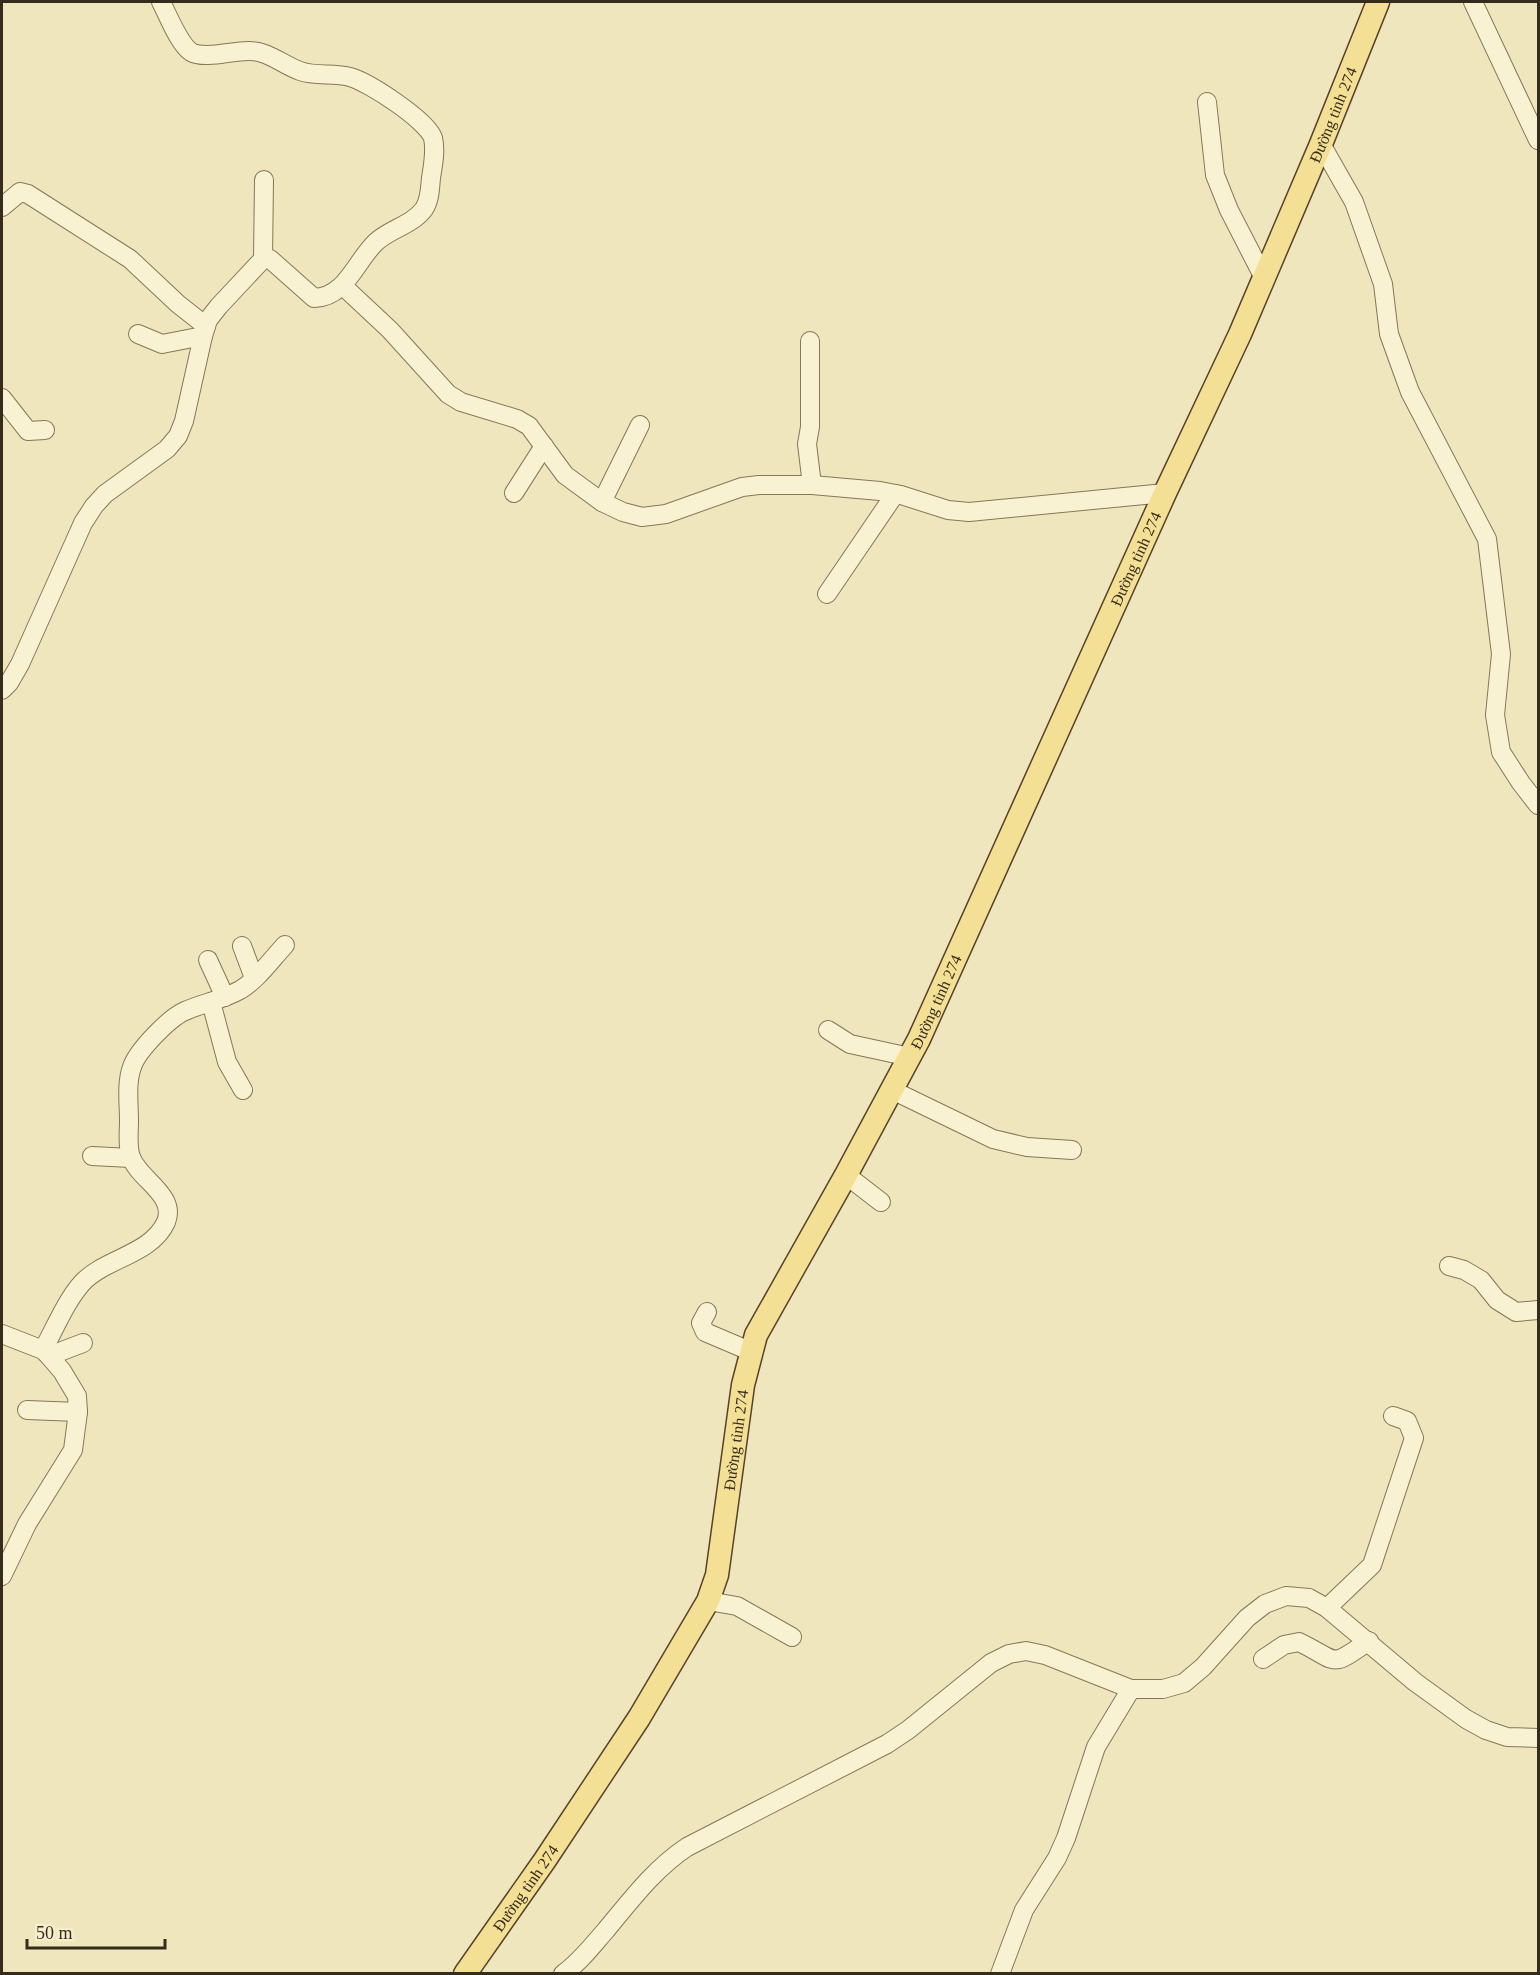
<svg xmlns="http://www.w3.org/2000/svg" width="1540" height="1975" font-family="'Times New Roman',serif">
  <style>
    .lines { fill: none; stroke-linecap: round; stroke-linejoin: round }
    .minor-casing { stroke: #877657; stroke-width: 20 }
    .major-casing { stroke: #55432b; stroke-width: 25 }
    .minor { stroke: #f9f2d2; stroke-width: 18 }
    .major { stroke: #f4e094; stroke-width: 22 }
    .labels { text-anchor: middle; stroke-width: 5; stroke-linejoin: round; paint-order: stroke }
    .street-label { font-size: 16px; fill: #362c1c; stroke: #f6efce }
  </style>
  <rect width="100%" height="100%" fill="#efe6be"/>
  <g class="lines">
    <defs>
      <g id="minor">
        <polyline points="1473,2 1538,140"/>
        <polyline points="1207,102 1215,175 1229,210 1264,278"/>
        <polyline points="1321,144 1354,202 1383,284 1389,334 1410,392 1487,539 1501,654 1495,715 1501,752 1521,783 1538,805"/>
        <polyline points="2,207 20,192 28,194 130,259 178,304 206,326"/>
        <polyline points="263,259 264,180"/>
        <polyline points="343,286 390,330 448,394 461,402 517,419 529,426 565,475 602,502 623,512 642,517 666,514 742,487 759,485 812,485 880,491 901,495 948,510 969,512 1165,493"/>
        <polyline points="138,334 162,344 203,336"/>
        <polyline points="810,341 810,427 807,444 812,485"/>
        <polyline points="2,398 28,431 45,430"/>
        <polyline points="514,493 544,446"/>
        <polyline points="602,502 640,425"/>
        <polyline points="827,594 895,494"/>
        <path d="M2,690L9,683L20,664L83,523L94,506L105,494L167,449L178,436L184,421L203,336L208,320L219,306L263,259H270L314,298C346,297 355,262 376,242C390,229 412,225 424,209C430,200 430,188 431,178C433,165 436,151 433,138C427,120 368,82 350,77C334,72 316,77 300,71C283,65 268,51 250,51C234,50 205,60 191,52C179,44 168,15 161,2"/>
        <polyline points="242,946 254,978"/>
        <polyline points="208,960 225,997"/>
        <polyline points="211,1002 227,1062 243,1090"/>
        <polyline points="828,1030 850,1044 910,1057"/>
        <polyline points="892,1090 993,1139 1027,1147 1072,1150"/>
        <polyline points="92,1156 131,1158"/>
        <polyline points="846,1175 881,1202"/>
        <polyline points="1449,1266 1464,1270 1481,1280 1497,1300 1516,1312 1538,1310"/>
        <polyline points="707,1312 701,1323 705,1332 752,1352"/>
        <polyline points="2,1334 43,1350 49,1356 62,1371 77,1396 78,1412 73,1450 27,1524 2,1576"/>
        <path d="M43,1350C55,1328 66,1301 82,1283C105,1258 151,1255 166,1222C177,1195 139,1180 131,1157C127,1147 129,1132 129,1121C129,1104 126,1083 132,1067C137,1051 169,1018 185,1011C203,1003 222,1000 240,990C257,980 271,960 285,945"/>
        <polyline points="49,1356 83,1343"/>
        <polyline points="27,1410 78,1412"/>
        <polyline points="708,1601 737,1606 792,1637"/>
        <polyline points="1327,1608 1372,1565 1414,1438 1407,1421 1393,1416"/>
        <path d="M1263,1659L1284,1645L1299,1642C1340,1662 1328,1669 1369,1641"/>
        <path d="M563,1974C580,1962 592,1946 606,1930C631,1900 654,1869 687,1847L887,1744L908,1730L991,1663L1009,1654L1026,1651L1045,1655L1131,1689H1163L1184,1683L1203,1667L1247,1618L1265,1604L1286,1596L1309,1598L1327,1608L1415,1682L1466,1719L1486,1730L1507,1737L1538,1738"/>
        <polyline points="1000,1974 1024,1910 1057,1858 1066,1838 1096,1747 1131,1689"/>
      </g>
      <g id="major">
        <path id="s1" d="M465,1974L545,1860L639,1718L708,1601L717,1575L743,1385L756,1335L846,1175L919,1039L1165,493L1240,334L1321,144L1378,2"/>
      </g>
    </defs>
    <!-- minor casing -->
    <use href="#minor" class="minor-casing"/>
    <!-- major casing -->
    <use href="#major" class="major-casing"/>
    <!-- minor -->
    <use href="#minor" class="minor"/>
    <!-- major -->
    <use href="#major" class="major"/>
  </g>
  <g class="labels">
    <!-- street labels -->
    <g class="street-label">
      <text dy="6" stroke="none"><textPath href="#s1" startOffset="2067">Đường tỉnh 274</textPath></text>
      <text dy="6" stroke="none"><textPath href="#s1" startOffset="1581">Đường tỉnh 274</textPath></text>
      <text dy="6" stroke="none"><textPath href="#s1" startOffset="1095">Đường tỉnh 274</textPath></text>
      <text dy="6" stroke="none"><textPath href="#s1" startOffset="609">Đường tỉnh 274</textPath></text>
      <text dy="6" stroke="none"><textPath href="#s1" startOffset="105">Đường tỉnh 274</textPath></text>
    </g>
  </g>
  <!-- border -->
  <rect width="1540" height="1975" fill="none" stroke="#362c1c" stroke-width="6"/>
  <!-- scale -->
  <path d="M27 1939v9h138v-9" fill="none" stroke="#362c1c" stroke-width="3"/>
  <text x="36" y="1939" font-size="18" fill="#362c1c" stroke="#f6efce" stroke-width="4.5" paint-order="stroke">50 m</text>
</svg>
